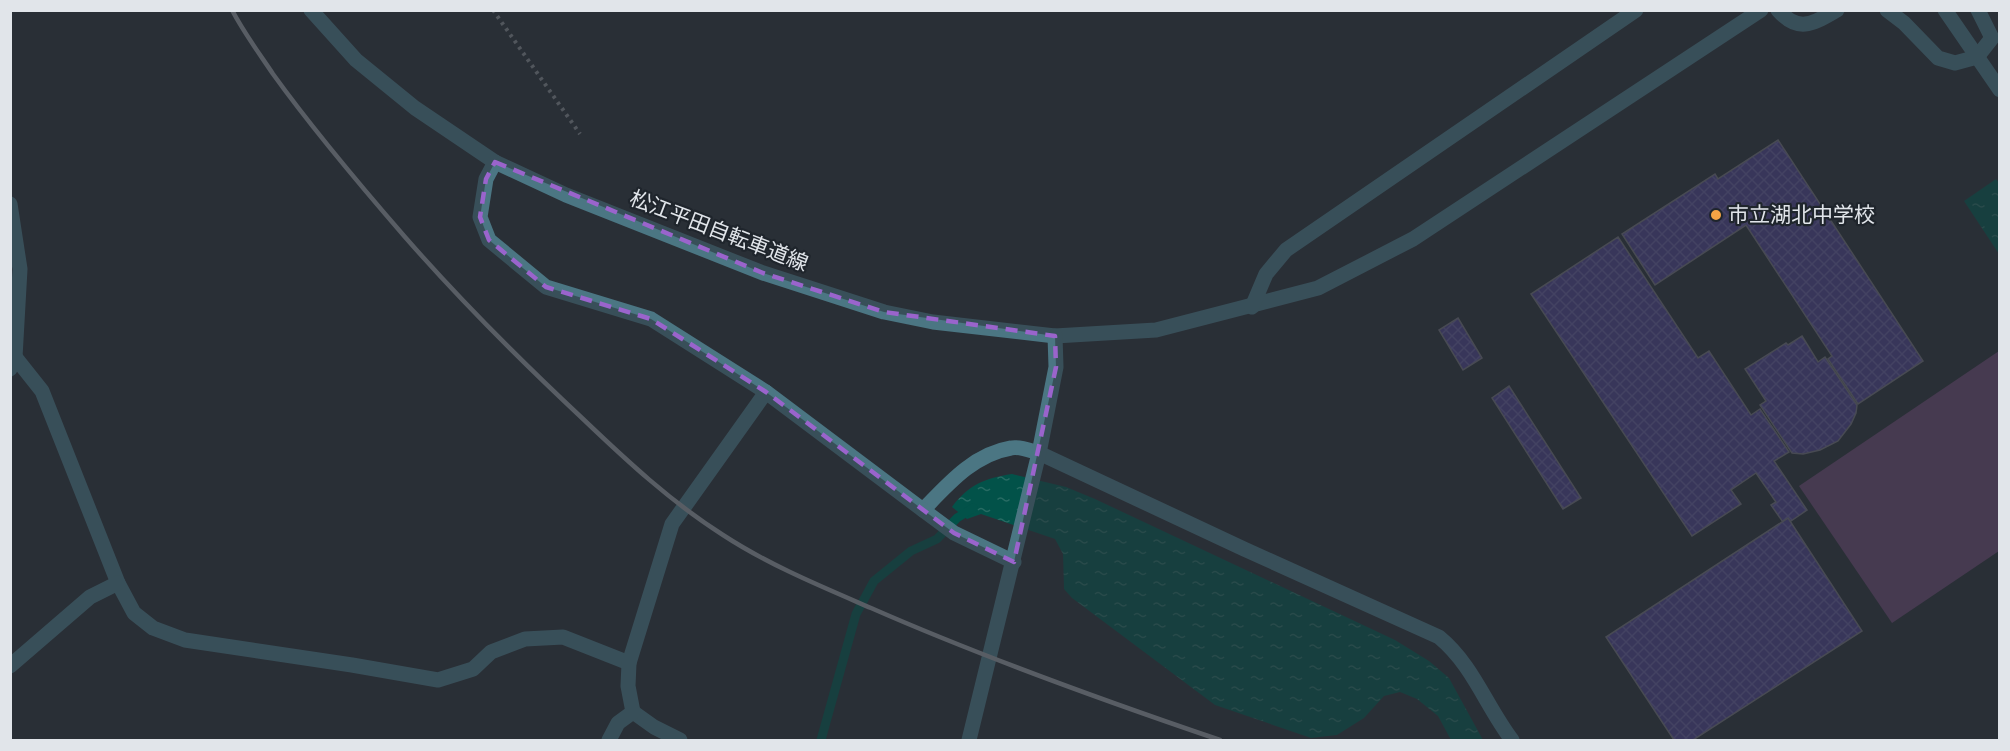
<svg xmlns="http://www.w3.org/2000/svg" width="2010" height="751" font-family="'DM Sans','Noto Sans JP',sans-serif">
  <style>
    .green { fill: #69476f }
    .water { fill: url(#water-ripples) }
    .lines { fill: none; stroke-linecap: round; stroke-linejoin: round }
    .stream { stroke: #025249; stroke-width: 9 }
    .building { fill: url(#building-cross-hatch); stroke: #6c6b75; stroke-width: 1.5 }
    .path { stroke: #80858b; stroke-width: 4; stroke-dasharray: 3 4.5; stroke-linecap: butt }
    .minor { stroke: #4b7683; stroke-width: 15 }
    .rail { stroke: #91969c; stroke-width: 4.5 }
    .marked { fill: none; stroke: #9a64cc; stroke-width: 4.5; stroke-dasharray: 12 8; stroke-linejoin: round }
    .poi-dot { fill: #f5a345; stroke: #1f252c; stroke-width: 2 }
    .labels { text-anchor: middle; stroke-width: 4.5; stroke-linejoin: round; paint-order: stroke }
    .poi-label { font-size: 21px; fill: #e1e5ea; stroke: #1f252c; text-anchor: start }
    .street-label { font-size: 21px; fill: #e1e5ea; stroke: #1f252c }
  </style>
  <defs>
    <pattern id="water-ripples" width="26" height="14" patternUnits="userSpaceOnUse" patternTransform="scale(1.5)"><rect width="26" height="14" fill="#025249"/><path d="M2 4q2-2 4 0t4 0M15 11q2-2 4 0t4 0" fill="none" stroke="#276b63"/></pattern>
    <pattern id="building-cross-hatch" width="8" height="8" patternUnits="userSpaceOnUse" patternTransform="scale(1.5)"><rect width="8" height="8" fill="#493e86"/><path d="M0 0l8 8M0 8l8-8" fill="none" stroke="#635a97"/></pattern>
  </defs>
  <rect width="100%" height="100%" fill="#292f36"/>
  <!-- green -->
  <polygon class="green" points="1999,351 1999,551 1892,623 1799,486"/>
  <!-- water -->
  <g class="water">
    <polygon points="1996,179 2000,184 1999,254 1964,201"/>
    <path d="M1012,474L1066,487L1095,499L1395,640L1429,661L1449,678L1483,740H1451L1438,716L1417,699L1400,692L1384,696L1364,718L1337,735L1311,738L1215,705L1072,598L1064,589L1063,554L1055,539L981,514L967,519L952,507C968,485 985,478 1012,474Z"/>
  </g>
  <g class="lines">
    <!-- stream -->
    <polyline class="stream" points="821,740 856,614 874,581 911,551 937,539 957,518 973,508"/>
  </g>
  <!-- building -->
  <g class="building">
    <polygon points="1778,140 1923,361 1858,404 1828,359 1832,356 1746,225 1655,285 1622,234 1715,174 1718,179"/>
    <polygon points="1618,237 1698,358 1709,351 1751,415 1760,409 1789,452 1774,461 1807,510 1785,525 1771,505 1776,502 1756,473 1731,490 1741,504 1692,536 1531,294"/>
    <polygon points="1458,318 1482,358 1463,370 1439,330"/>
    <polygon points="1802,336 1818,362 1825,357 1857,405 1856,413 1851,424 1838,441 1820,450 1803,454 1792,453 1760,405 1766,401 1745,369 1786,343 1788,345"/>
    <polygon points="1509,386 1581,498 1563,509 1492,398"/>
    <polygon points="1788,518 1862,631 1693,740 1674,740 1606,637"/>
  </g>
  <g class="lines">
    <!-- path -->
    <polyline class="path" points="493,10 580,134"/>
    <!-- minor -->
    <g class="minor">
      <polyline points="311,10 356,60 415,108 495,162 566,195 763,273 884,312 933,322 1055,336 1156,330 1318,288 1413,239 1761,10"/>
      <path d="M1778,10C1799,34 1814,23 1837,10"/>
      <polyline points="1887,10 1904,23 1938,58 1955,63 1977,57 1992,38 1978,10"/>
      <polyline points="1945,10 2000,90"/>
      <path d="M495,162L486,179L480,217L489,240L546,287L651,319L766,392L923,510C948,484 974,454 1011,448C1020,446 1031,451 1039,453L1244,549L1439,637C1473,665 1486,706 1512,740"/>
      <polyline points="10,204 20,269 15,357 10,369"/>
      <polyline points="1252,307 1266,274 1286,250 1636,10"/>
      <polyline points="15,357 42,391 118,583 134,613 153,628 185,640 352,665 438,680 473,669 491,652 525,639 563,637 629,663"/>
      <polyline points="923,510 954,533 1014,562"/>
      <polyline points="10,666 90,597 118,583"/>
      <polyline points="633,712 654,727 680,740"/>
      <polyline points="609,740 618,723 633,712 628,686 629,663 672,524 766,392"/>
      <polyline points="969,740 1039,453 1056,367 1055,336"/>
    </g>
    <!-- rail -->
    <path class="rail" d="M232,10C244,33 259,53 273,74C314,131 359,184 405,237C461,301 519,359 582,418C626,460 671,502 723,535C769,565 820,586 871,608C985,658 1102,700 1220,740"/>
  </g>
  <!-- marked area -->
  <path d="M0 0H2010V751H0ZM495,162L763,273L884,312L1055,336L1056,367L1014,562L954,533L766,392L651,319L546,287L489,240L480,217L486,179Z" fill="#292f36" fill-opacity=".55" fill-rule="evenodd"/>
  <path class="marked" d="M495,162L763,273L884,312L1055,336L1056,367L1014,562L954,533L766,392L651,319L546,287L489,240L480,217L486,179Z"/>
  <!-- markers -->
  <circle class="poi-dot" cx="1716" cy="215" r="6"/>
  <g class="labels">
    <!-- poi labels -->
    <g class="poi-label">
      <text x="1728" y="222">市立湖北中学校</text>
    </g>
    <!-- street labels -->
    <g class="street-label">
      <text transform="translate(719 231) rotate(21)" y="7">松江平田自転車道線</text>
    </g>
  </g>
  <!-- border -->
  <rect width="2010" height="751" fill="none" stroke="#e1e5ea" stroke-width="24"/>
</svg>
